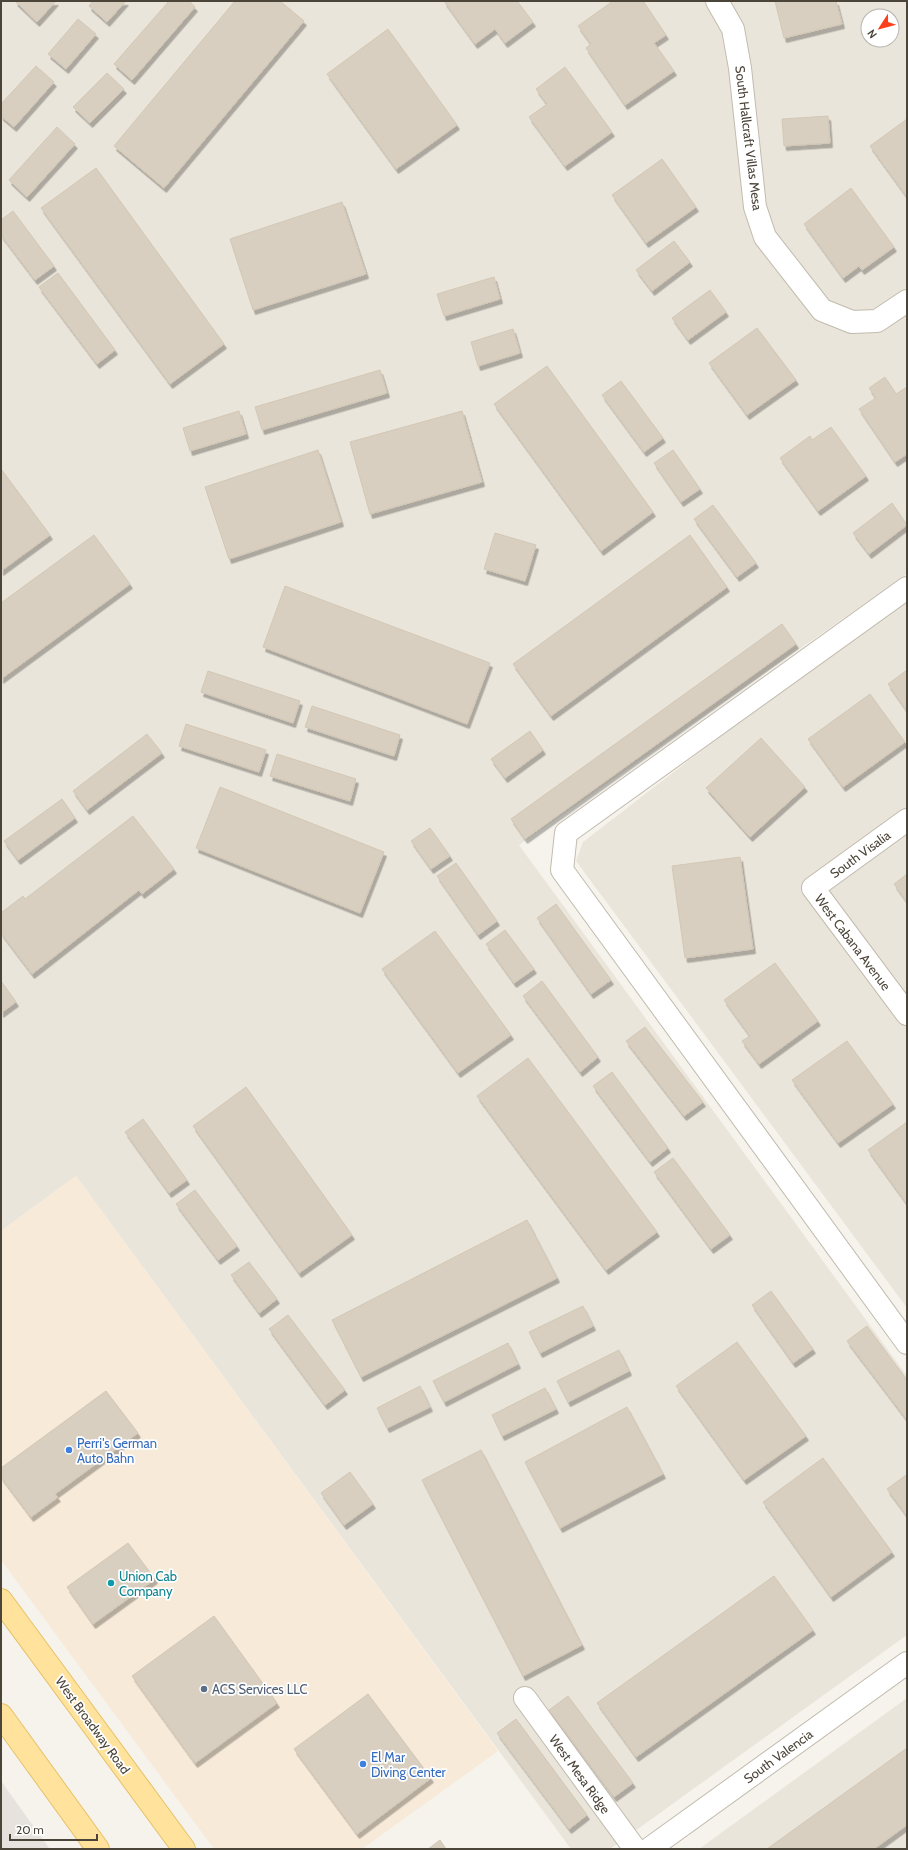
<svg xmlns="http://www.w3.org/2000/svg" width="908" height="1850" font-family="Cabin,sans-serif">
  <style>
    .residential { fill: #eae5da; fill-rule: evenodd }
    .commercial { fill: #f7ead8 }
    .industrial { fill: #e6e2dd }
    .building { fill: #d8cfc1; stroke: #d3c7b4; filter: url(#shadow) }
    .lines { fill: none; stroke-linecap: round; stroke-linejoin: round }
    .minor-casing { stroke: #c2bbae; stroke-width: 24 }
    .major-casing { stroke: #e6c16a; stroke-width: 24 }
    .minor { stroke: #fff; stroke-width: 22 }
    .major { stroke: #ffe39c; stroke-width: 22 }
    .shop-dot { fill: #3f7fe0; stroke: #fff; stroke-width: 1.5 }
    .culture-dot { fill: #0f9aa8; stroke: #fff; stroke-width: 1.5 }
    .service-dot { fill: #5c6f8a; stroke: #fff; stroke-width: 1.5 }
    .labels { text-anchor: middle; stroke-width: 3.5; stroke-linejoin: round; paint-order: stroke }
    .street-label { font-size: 13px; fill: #4b4439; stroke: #fff }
    .shop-label { font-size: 13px; fill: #366cbe; stroke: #fff; text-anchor: start }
    .culture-label { font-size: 13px; fill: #0d838f; stroke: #fff; text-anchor: start }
    .service-label { font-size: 13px; fill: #4e5e75; stroke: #fff; text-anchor: start }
  </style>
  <defs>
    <filter id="shadow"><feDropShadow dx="2.5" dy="4.5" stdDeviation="0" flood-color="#0004"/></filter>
  </defs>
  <rect width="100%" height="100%" fill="#f6f3ec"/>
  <!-- residential -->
  <g class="residential">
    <path d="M1,1H907V574L519,845L907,1376V1635L610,1849H571L76,1176L1,1231ZM868,16H892V40H868Z"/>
    <polygon points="907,592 907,1308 576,861 583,842"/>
    <polygon points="907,1698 907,1849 699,1849"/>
  </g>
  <!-- commercial -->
  <polygon class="commercial" points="76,1176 498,1751 362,1849 214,1849 1,1560 1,1231"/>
  <!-- industrial -->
  <polygon class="industrial" points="1,1781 49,1848 49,1849 1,1849"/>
  <!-- building -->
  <g class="building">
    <polygon points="15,1 56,1 37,22"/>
    <polygon points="93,1 126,1 107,22 89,6"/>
    <polygon points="169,1 189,1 195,7 132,80 114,64"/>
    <polygon points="235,1 280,1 304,21 164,188 114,146"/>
    <polygon points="444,1 517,1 533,22 505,43 495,29 475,44"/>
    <polygon points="613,1 643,1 666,35 654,43 674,71 625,105 586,48 591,44 578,26"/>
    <polygon points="775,1 836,1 842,24 784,38"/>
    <polygon points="78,19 96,34 66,69 48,54"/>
    <polygon points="388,29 457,125 396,169 327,74"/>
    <polygon points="36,66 54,82 14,127 1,116 1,104"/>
    <polygon points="565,67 612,132 565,166 529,117 547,104 536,89"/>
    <polygon points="107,73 124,89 90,123 73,107"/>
    <polygon points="828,116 830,143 784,146 782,119"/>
    <polygon points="907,119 907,197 870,146"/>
    <polygon points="57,127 75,144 27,197 9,180"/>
    <polygon points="662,159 696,207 646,243 612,195"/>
    <polygon points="96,168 224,344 170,384 41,208"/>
    <polygon points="851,188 894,247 862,270 859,266 843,278 804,224"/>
    <polygon points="342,202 366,274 253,310 230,239"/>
    <polygon points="13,211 54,266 35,280 1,235 1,220"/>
    <polygon points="674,241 690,262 652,291 636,270"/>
    <polygon points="58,273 115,350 97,364 39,287"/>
    <polygon points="494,277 500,299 444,316 437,294"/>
    <polygon points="710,290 726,312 688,340 672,318"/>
    <polygon points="757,328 796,380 747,415 709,363"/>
    <polygon points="513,329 520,353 478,366 471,342"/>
    <polygon points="547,366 653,512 601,551 494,404"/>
    <polygon points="380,370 387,393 262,430 255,407"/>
    <polygon points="885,377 896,394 907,387 907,454 895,462 859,409 876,398 869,388"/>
    <polygon points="621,381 663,438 644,452 602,395"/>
    <polygon points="239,411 246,434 190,451 183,428"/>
    <polygon points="462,411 482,482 370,514 350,442"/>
    <polygon points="831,427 866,476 818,511 780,458 810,436 812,440"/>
    <polygon points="318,450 341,522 229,559 205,487"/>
    <polygon points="673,450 700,489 681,502 654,463"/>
    <polygon points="1,469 50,535 1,571"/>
    <polygon points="892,503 907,525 869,554 853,533"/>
    <polygon points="713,505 756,563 737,577 694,519"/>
    <polygon points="495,533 536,545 525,581 484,569"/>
    <polygon points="94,535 130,584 1,679 1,603"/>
    <polygon points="690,535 727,587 551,716 513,664"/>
    <polygon points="285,586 490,663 467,724 263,647"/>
    <polygon points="782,624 796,644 525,839 511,819"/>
    <polygon points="907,670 907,711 888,684"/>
    <polygon points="208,671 300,701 293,723 201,692"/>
    <polygon points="870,694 905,742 843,787 808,739"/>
    <polygon points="312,706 400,735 394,756 305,727"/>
    <polygon points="186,724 266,750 259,772 179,746"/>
    <polygon points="530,731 543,750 505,778 491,759"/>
    <polygon points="147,734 162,753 87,810 73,791"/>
    <polygon points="761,738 805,787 750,837 706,788"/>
    <polygon points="277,754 356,779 350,801 270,776"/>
    <polygon points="220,787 384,852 360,913 196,848"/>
    <polygon points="62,799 75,818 18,860 4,841"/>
    <polygon points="133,816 174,869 142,894 139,890 32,974 1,933 1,913 23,896 25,899"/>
    <polygon points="430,828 450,856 431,869 411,841"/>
    <polygon points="740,857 753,949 685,958 672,866"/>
    <polygon points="456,863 497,921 478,935 437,876"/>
    <polygon points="907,874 907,902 894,884"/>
    <polygon points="556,904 611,980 591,994 537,918"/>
    <polygon points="505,930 534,969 514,983 486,944"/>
    <polygon points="435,931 511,1035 458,1073 382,969"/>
    <polygon points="775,963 818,1021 759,1064 742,1041 750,1036 724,1000"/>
    <polygon points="1,981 16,1002 1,1013"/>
    <polygon points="542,981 598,1057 580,1072 523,996"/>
    <polygon points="645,1027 703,1102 684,1116 626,1041"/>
    <polygon points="847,1041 893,1104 838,1143 792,1080"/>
    <polygon points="528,1058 657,1232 606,1270 477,1096"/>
    <polygon points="612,1072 668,1148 650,1162 593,1086"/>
    <polygon points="246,1087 352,1235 299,1273 193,1126"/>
    <polygon points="143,1119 187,1180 169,1193 125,1132"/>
    <polygon points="907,1122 907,1204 868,1150"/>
    <polygon points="673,1158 730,1235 711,1249 654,1172"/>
    <polygon points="195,1190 237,1246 218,1260 176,1204"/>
    <polygon points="527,1220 557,1278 361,1377 332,1320"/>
    <polygon points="249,1262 277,1299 259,1313 231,1275"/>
    <polygon points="771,1291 813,1349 793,1363 752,1305"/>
    <polygon points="583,1306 593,1326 540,1353 529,1332"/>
    <polygon points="288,1315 345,1390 325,1405 269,1329"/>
    <polygon points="867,1326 907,1380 907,1420 847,1341"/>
    <polygon points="737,1342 806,1436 744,1480 676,1386"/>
    <polygon points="508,1343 518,1364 444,1402 433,1381"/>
    <polygon points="619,1350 629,1371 568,1402 557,1381"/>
    <polygon points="420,1386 430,1407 387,1428 377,1408"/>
    <polygon points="545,1388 556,1409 502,1436 492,1415"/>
    <polygon points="106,1391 138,1433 55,1494 58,1497 31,1517 1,1477 1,1468"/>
    <polygon points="627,1407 663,1474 560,1528 525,1462"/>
    <polygon points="481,1450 582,1645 523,1676 422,1480"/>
    <polygon points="823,1458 892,1552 831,1597 763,1502"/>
    <polygon points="350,1472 373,1504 344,1525 321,1493"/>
    <polygon points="906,1475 907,1476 907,1516 887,1489"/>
    <polygon points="128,1543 155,1579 93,1624 67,1587"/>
    <polygon points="774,1576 813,1630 636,1757 597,1703"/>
    <polygon points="214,1616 277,1703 195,1763 132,1676"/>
    <polygon points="368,1694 431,1778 357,1834 294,1749"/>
    <polygon points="568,1696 633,1783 614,1797 549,1710"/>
    <polygon points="516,1719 587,1815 569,1829 497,1733"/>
    <polygon points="907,1748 907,1825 874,1849 767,1849"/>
    <polygon points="440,1840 446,1849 428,1849"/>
  </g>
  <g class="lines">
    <defs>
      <g id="minor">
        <polyline points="717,1 733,29 740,68 755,207 765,237 822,310 852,322 877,321 907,301"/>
        <polyline points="907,588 566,833 562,870 907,1343"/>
        <polyline points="907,820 813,888 907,1014"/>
        <polyline points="525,1698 635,1849"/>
        <polyline points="649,1849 907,1663"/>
      </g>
      <g id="major">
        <polyline points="1,1600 184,1849"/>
        <polyline points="1,1715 98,1849"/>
      </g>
    </defs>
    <!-- minor casing -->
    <use href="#minor" class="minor-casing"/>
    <!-- major casing -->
    <use href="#major" class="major-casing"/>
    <!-- minor -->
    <use href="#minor" class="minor"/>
    <!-- major -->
    <use href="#major" class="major"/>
  </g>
  <!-- markers -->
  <g class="shop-dot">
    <circle cx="69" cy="1450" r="4"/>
    <circle cx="363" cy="1764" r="4"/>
  </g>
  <circle class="culture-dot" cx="111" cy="1583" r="4"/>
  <circle class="service-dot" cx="204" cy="1689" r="4"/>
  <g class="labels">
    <!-- street labels -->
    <g class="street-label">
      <text transform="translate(749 138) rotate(83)" y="5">South Hallcraft Villas Mesa</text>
      <text transform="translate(860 854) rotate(-36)" y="5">South Visalia</text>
      <text transform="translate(853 942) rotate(53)" y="5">West Cabana Avenue</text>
      <text transform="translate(93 1725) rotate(54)" y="5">West Broadway Road</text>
      <text transform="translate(778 1756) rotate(-36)" y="5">South Valencia</text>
      <text transform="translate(580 1774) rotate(54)" y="5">West Mesa Ridge</text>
    </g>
    <!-- shop labels -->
    <g class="shop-label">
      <text x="77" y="1448">Perri's German<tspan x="77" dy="15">Auto Bahn</tspan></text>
      <text x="371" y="1762">El Mar<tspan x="371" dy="15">Diving Center</tspan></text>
    </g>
    <!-- culture labels -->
    <g class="culture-label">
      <text x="119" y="1581">Union Cab<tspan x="119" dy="15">Company</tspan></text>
    </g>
    <!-- service labels -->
    <g class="service-label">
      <text x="212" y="1694">ACS Services LLC</text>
    </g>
  </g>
  <!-- border -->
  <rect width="908" height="1850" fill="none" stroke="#4b4439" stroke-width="4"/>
  <!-- north arrow -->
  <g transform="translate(880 28) rotate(234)"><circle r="19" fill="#ffffff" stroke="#b7b4b0"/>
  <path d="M0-3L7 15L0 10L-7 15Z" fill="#fc3f1d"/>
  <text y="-6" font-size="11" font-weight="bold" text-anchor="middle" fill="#4b4439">N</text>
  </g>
  <!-- scale -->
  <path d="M10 1834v6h87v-6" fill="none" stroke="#4b4439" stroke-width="2"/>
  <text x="16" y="1834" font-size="12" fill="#4b4439" stroke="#ffffff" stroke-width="3" paint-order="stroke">20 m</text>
</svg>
